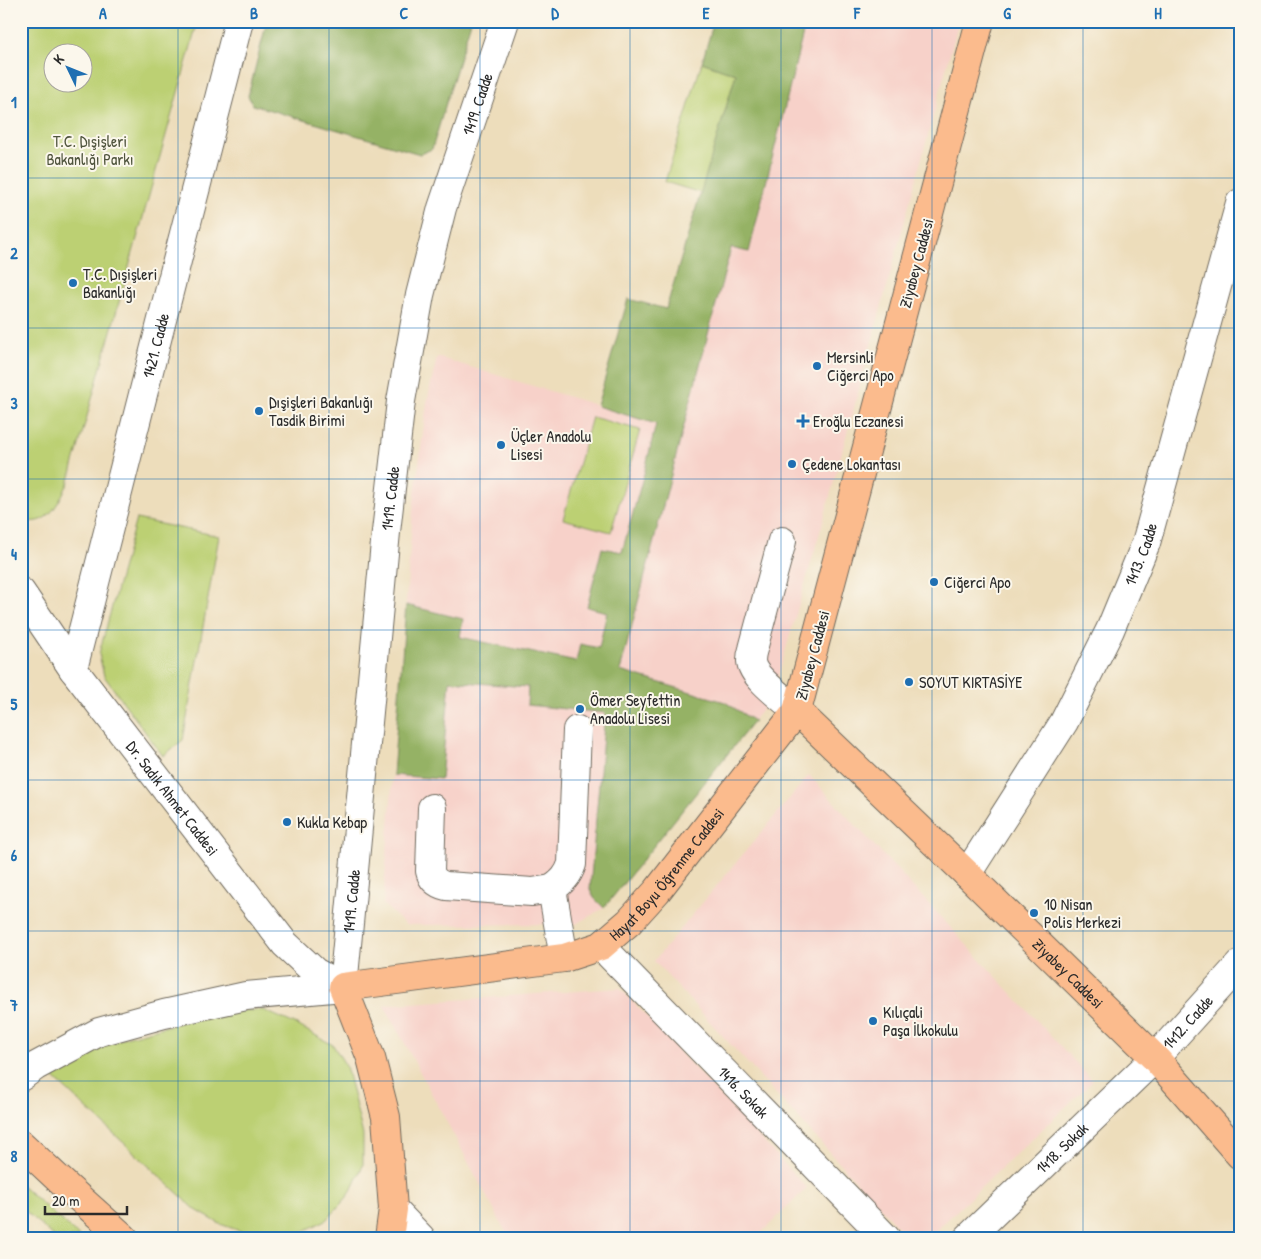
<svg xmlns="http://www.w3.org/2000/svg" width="1261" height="1259" font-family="'Patrick Hand',sans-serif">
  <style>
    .built { fill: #f7d1c9 }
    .green { fill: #bcd073; stroke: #747e4f; fill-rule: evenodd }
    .forest { fill: #95b265; stroke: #606e48 }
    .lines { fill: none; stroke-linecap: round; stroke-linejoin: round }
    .minor-casing { stroke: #6f695d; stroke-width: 30 }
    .major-casing { stroke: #6f695d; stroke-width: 30 }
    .highway-casing { stroke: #6f695d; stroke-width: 30 }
    .minor { stroke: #fff; stroke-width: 28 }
    .major { stroke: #fbbb8d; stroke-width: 28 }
    .highway { stroke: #fbbb8d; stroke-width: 28 }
    .grid { fill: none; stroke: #1f6fb2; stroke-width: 1; stroke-opacity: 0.55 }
    .poi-dot { fill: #1f6fb2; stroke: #fbf7ec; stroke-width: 2 }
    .labels { text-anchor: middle; stroke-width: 4; stroke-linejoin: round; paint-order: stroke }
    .street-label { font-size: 16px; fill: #2b2b2b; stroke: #fbf7ec }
    .park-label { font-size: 16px; fill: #4f543d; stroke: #fbf7ec }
    .poi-label { font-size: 16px; fill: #2b2b2b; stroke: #fbf7ec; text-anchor: start }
    .neatline { fill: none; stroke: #1f6fb2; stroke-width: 2 }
    .grid-label { font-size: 16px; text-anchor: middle; font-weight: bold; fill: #1f6fb2 }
  </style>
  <rect width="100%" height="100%" fill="#fbf7ec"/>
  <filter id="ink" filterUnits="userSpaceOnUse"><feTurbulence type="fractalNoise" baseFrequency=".02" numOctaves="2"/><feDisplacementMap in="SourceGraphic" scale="10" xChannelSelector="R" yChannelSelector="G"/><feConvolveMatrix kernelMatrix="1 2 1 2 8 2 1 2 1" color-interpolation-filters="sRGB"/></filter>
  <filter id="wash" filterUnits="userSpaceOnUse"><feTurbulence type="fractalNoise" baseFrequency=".0096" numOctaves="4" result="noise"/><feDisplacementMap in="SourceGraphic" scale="20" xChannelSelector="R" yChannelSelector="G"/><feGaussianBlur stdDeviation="1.12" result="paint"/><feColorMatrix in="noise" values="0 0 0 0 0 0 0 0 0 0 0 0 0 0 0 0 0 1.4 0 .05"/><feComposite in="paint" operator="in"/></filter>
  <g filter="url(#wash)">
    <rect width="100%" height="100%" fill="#edddbb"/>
    <!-- built -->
    <g class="built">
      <polygon points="806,21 959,21 824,518 772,697 604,908 576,924 406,925 383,904 413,509 427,402 437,357 656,423 645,470 671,477 685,419 731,247 749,252"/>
      <polygon points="809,775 1093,1081 928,1238 908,1238 654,961"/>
      <polygon points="620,988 807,1188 756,1238 509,1238 384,1005"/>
    </g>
    <!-- green -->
    <g class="green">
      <path d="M21,21H198L68,484C57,504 49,528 21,520ZM82,52V82H52V52Z"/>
      <polygon points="702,62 736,74 701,193 665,182"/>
      <polygon points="592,417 640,430 611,532 563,519"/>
      <polygon points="136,519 219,536 183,740 163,756 104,676 99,654"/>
      <polygon points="263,1010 295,1024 333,1045 346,1066 363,1135 363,1165 349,1195 326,1220 300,1233 272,1237 246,1233 220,1224 196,1210 54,1078 55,1071 83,1055 126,1037 223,1011"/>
      <polygon points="21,1185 81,1238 55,1238 21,1207"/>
    </g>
    <!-- forest -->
    <g class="forest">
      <polygon points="267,21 471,21 432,149 420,154 253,105 248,96"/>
      <path d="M714,21H806L749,252L731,248C693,389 657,530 620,671L725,702L754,721L604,908L594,898L590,889L605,713L527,705L528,687L450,681L441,779L393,775L406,605L463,619L460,637L576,662L580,644L599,648L607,612L587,607L602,548L622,552L645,470L656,424L597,406L628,299L666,309L736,74L702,62Z"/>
    </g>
  </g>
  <g filter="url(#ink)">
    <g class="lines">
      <defs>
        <g id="minor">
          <path d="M782,541L753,649C752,652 751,657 751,661C752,677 785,700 797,711"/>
          <path id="s1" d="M21,592L73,669L285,944L315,972L343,987"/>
          <path id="s2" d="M73,669L179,253L239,21"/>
          <path d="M432,808L430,871C432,880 438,884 446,886L532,892L552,889"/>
          <path id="s3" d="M967,874L1064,722L1110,630L1146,543L1240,203"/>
          <path id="s4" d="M601,946L886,1238"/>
          <path d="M564,958L552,889C562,882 568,876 572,864L577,730"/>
          <path id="s5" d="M343,987L386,532L401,401L420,295L442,208L505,21"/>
          <polyline points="21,1077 36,1066 99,1032 164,1014 246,996 343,987"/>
          <polyline points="393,1209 421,1238"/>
          <path id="s6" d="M968,1238L1155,1058L1240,964"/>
        </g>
        <g id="major">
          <path id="s7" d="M980,21L797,711L967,874L1155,1058L1240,1155"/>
          <path id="s8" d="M389,1238L393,1209L386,1117L371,1058L343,987L564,958L601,946L629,922L657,891L797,711"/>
        </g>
        <polyline id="highway" points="21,1144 67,1187 124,1238"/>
      </defs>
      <!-- minor casing -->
      <use href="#minor" class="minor-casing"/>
      <!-- major casing -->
      <use href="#major" class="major-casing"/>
      <!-- highway casing -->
      <use href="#highway" class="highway-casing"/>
      <!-- minor -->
      <use href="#minor" class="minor"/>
      <!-- major -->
      <use href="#major" class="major"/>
      <!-- highway -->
      <use href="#highway" class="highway"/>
    </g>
  </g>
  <!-- grid -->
  <path class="grid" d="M178,21V1238M329,21V1238M480,21V1238M630,21V1238M781,21V1238M932,21V1238M1083,21V1238M21,178H1240M21,328H1240M21,479H1240M21,630H1240M21,780H1240M21,931H1240M21,1081H1240"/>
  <!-- markers -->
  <g class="poi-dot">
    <circle cx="73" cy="283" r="5"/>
    <circle cx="817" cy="366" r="5"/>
    <circle cx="259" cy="411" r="5"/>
    <path d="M800.5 413.5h5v5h5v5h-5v5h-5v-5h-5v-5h5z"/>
    <circle cx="501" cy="445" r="5"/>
    <circle cx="792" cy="464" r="5"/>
    <circle cx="934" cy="582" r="5"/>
    <circle cx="909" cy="682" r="5"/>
    <circle cx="580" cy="709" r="5"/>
    <circle cx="287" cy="822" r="5"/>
    <circle cx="1034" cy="913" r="5"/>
    <circle cx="873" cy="1021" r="5"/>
  </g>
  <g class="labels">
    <!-- street labels -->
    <g class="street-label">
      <text dy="6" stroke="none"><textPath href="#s5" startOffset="896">1419. Cadde</textPath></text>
      <text transform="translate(916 263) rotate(-75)" y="6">Ziyabey Caddesi</text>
      <text dy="6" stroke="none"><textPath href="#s2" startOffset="334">1421. Cadde</textPath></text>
      <text dy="6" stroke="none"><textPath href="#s5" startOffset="491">1419. Cadde</textPath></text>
      <text dy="6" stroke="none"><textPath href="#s3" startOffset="365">1413. Cadde</textPath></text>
      <text transform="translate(812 655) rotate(-75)" y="6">Ziyabey Caddesi</text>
      <text dy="6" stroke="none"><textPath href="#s1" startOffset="256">Dr. Sadık Ahmet Caddesi</textPath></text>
      <text dy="6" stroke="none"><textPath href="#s8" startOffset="618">Hayat Boyu Öğrenme Caddesi</textPath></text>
      <text dy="6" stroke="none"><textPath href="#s5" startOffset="86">1419. Cadde</textPath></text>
      <text dy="6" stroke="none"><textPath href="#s7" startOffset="1091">Ziyabey Caddesi</textPath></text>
      <text dy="6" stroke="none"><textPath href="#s6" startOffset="308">1412. Cadde</textPath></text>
      <text dy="6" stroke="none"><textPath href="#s4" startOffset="204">1416. Sokak</textPath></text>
      <text dy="6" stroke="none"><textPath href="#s6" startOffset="130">1418. Sokak</textPath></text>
    </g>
    <!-- park labels -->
    <g class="park-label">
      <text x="90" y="147">T.C. Dışişleri<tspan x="90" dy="18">Bakanlığı Parkı</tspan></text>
    </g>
    <!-- poi labels -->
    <g class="poi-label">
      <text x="83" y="280">T.C. Dışişleri<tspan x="83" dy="18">Bakanlığı</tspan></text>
      <text x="827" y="363">Mersinli<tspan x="827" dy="18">Ciğerci Apo</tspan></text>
      <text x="269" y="408">Dışişleri Bakanlığı<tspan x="269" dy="18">Tasdik Birimi</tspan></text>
      <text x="813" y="427">Eroğlu Eczanesi</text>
      <text x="511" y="442">Üçler Anadolu<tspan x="511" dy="18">Lisesi</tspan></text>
      <text x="802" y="470">Çedene Lokantası</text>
      <text x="944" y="588">Ciğerci Apo</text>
      <text x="919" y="688">SOYUT KIRTASİYE</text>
      <text x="590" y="706">Ömer Seyfettin<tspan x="590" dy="18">Anadolu Lisesi</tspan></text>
      <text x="297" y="828">Kukla Kebap</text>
      <text x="1044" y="910">10 Nisan<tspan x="1044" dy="18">Polis Merkezi</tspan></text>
      <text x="883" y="1018">Kılıçali<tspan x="883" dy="18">Paşa İlkokulu</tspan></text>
    </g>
  </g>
  <!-- margin -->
  <rect width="1261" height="1259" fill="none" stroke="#fbf7ec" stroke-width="55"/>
  <!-- north arrow -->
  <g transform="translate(68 68) rotate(313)"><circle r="24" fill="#fbf7ec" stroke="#a8a59f"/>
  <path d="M0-4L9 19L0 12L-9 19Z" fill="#1f6fb2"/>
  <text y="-8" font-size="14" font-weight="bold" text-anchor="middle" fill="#2b2b2b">K</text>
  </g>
  <!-- scale -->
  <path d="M45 1206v8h82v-8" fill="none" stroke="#2b2b2b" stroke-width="2.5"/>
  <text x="52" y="1206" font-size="15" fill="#2b2b2b" stroke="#fbf7ec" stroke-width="4" paint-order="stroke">20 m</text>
  <rect x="28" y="28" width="1206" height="1204" class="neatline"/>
  <g class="grid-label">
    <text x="103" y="19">A</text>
    <text x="254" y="19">B</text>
    <text x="404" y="19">C</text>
    <text x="555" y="19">D</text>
    <text x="706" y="19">E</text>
    <text x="857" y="19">F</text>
    <text x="1007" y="19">G</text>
    <text x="1158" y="19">H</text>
    <text x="14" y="108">1</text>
    <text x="14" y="259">2</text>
    <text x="14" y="409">3</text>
    <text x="14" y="560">4</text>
    <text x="14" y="710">5</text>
    <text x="14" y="861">6</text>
    <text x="14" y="1011">7</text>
    <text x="14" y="1162">8</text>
  </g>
</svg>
